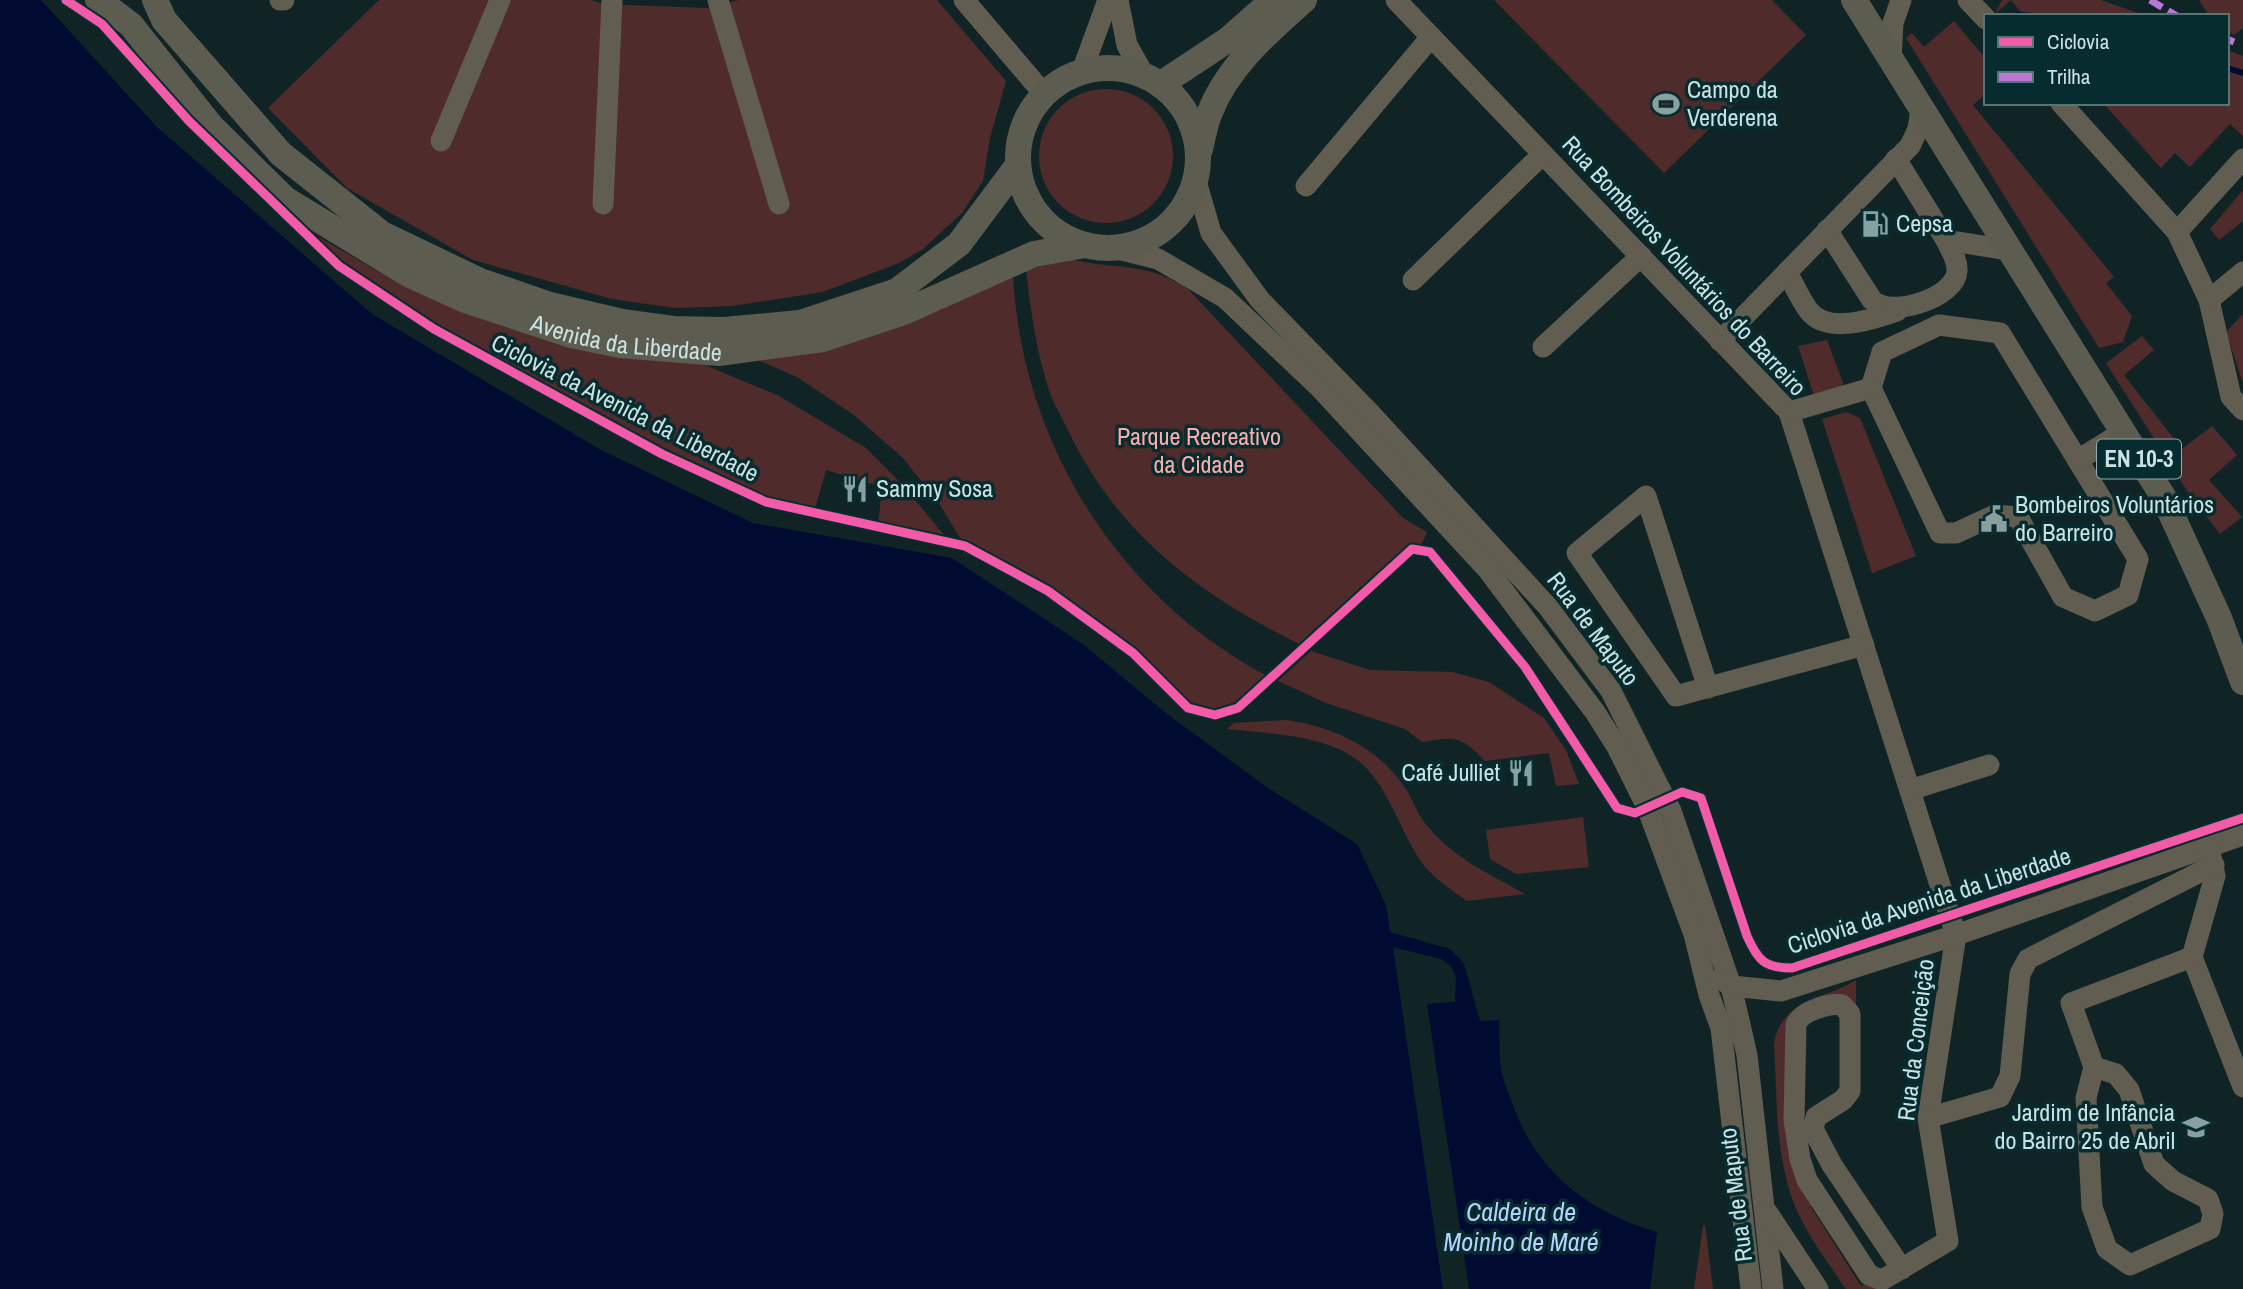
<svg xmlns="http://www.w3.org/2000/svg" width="2243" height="1289" font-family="'Archivo Narrow',sans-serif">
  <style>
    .green { fill: #502b2b }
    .water { fill: #010b32 }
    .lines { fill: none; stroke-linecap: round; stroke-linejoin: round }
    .stream { stroke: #010b32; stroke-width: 6 }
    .minor { stroke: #615d51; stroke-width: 21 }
    .major { stroke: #5c5c50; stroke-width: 26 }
    .quiet { stroke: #ba77d6; stroke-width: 7; stroke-dasharray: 14 7; stroke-linecap: butt }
    .cycleway-casing { stroke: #072c2f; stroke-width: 13 }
    .cycleway { stroke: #f35aa7; stroke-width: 9 }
    .labels { text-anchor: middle; stroke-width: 7; stroke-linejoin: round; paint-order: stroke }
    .shield { fill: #072c2f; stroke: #90abad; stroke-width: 2 }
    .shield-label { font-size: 23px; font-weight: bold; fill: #cae2e3 }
    .poi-label { font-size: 24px; fill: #cae2e3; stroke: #072c2f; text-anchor: start }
    .street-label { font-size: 24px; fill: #cae2e3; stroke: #072c2f }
    .park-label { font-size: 24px; fill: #fcaeab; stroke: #072c2f }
    .water-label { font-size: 26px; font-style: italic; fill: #b8d1fe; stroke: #072c2f }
  </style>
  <rect width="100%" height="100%" fill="#102426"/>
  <!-- green -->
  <g class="green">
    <polygon points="379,0 591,0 603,4 706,8 739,0 937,0 1006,81 990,138 983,181 962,213 923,249 899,263 823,292 732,306 675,308 612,299 473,260 347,188 268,108"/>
    <polygon points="1494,0 1772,0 1806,35 1664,173"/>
    <polygon points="2002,0 2101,0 2147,16 2024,16 2011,0 1995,14"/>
    <polygon points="2199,0 2243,0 2243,28 2234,35 2227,31 2227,16 2209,16"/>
    <polygon points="1954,21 1986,59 1986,94 1973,105 2114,277 2106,283 2132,316 2123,342 2099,348 1906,38 1912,33 1924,47"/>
    <polygon points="2227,50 2243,56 2243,136 2230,124 2190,167 2175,153 2161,168 2103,103 2227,103"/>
    <circle cx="1106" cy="156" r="67"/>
    <polygon points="2243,190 2243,221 2219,240 2210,229"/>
    <polygon points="314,234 391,279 505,327 566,345 698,362 779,396 866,448 900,482 950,542 878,526 882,487 826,470 814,512 766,502 662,454 544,391 434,329 339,266 307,236"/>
    <path d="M1070,259C1118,271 1143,260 1188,289L1403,518L1427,532L1419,550L1412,549L1305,647C1201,596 1117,535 1067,428C1060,414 1051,399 1047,384C1036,347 1030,307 1026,269Z"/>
    <path d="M1013,274C1021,443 1120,600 1271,678L1239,708L1215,715L1188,708L1133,653L1048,591L965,546L940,505L903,458L854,415L797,377L758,360Z"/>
    <polygon points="2243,314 2243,383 2226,332"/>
    <polygon points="2142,336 2154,350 2124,375 2182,449 2212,426 2237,455 2209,480 2242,517 2220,534 2188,492 2106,363"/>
    <polygon points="1827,340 1843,383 1842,387 1815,399 1798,346"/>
    <polygon points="1846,412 1860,418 1916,556 1872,573 1822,419"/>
    <path d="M1311,651L1370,670L1452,672L1489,682L1544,718L1566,750L1579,784L1556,786L1549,753L1485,761C1461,736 1456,736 1422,742L1405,729L1326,703L1278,681Z"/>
    <path d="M1287,720C1333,727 1376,746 1404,786C1412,797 1416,812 1425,823C1450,856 1489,874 1525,894L1467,901C1453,891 1433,878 1422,863C1402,834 1392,797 1368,770C1337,734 1270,734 1227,729L1234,723Z"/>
    <polygon points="1583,817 1589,867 1516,874 1490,859 1486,830"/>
    <path d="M1856,980V1011L1791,1017L1814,1203L1811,1207L1861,1286L1867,1283L1882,1289H1846C1824,1257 1797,1222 1788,1185C1775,1139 1777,1091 1774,1044C1780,1000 1826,999 1856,980Z"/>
    <polygon points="1705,1225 1713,1289 1694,1289 1703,1226"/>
  </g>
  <!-- water -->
  <path class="water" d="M0,0H41L157,127L372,314L601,450L753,523L952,558L1084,645L1167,714L1268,788L1357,844L1386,905L1390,932L1450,949L1464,963L1480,1021L1499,1020C1500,1036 1499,1053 1501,1069C1503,1081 1509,1094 1513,1105C1536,1172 1590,1213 1657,1232L1650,1289H1469L1427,1004L1455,1002L1456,978L1451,966L1441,959L1393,947L1443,1289H0Z"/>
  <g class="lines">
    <!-- stream -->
    <g class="stream">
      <polyline points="2018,15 2034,16"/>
      <polyline points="2227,68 2243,73"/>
    </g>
    <!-- minor -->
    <g class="minor">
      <polyline points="280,0 284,0"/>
      <polyline points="718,0 779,204"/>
      <polyline points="964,0 1044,94"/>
      <polyline points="1118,0 1127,45 1144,75"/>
      <path d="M1396,0L1789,412L1956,935L1928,1118L1948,1241L1882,1280L1869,1275L1807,1180L1800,1159L1794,1120L1796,1025C1800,1011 1829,1003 1842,1005L1850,1014V1091L1843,1100L1816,1117L1813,1129L1832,1165L1902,1269"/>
      <polyline points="1968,0 1986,19"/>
      <polyline points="1891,61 1893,23 1901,0"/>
      <polyline points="1082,71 1108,0"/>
      <polyline points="2061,103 2177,232 2209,300 2231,397 2243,410"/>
      <polyline points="441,141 500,0"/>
      <polyline points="1896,159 1946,240 2008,250"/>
      <polyline points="1196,181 1211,233 1260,300 1371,414 1548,607 1611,691 1671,811 1731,986 1747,1055 1773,1289"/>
      <polyline points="1306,186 1431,37"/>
      <polyline points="603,204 612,0"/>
      <path d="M1827,230L1872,300C1892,319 1956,297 1957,271C1958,260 1950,249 1946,240"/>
      <polyline points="2177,232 2243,159"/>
      <polyline points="1114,248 1158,259 1225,298 1320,388 1488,570 1595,712 1617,747 1647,807 1694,934 1709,995 1721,1028 1751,1289"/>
      <path d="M1787,272C1794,285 1800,299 1809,311C1828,335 1873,319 1897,311"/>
      <polyline points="1413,280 1543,154"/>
      <polyline points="2209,300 2243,272"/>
      <polygon points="1939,325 2000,333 2138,559 2128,595 2095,611 2063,597 2018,517 1995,515 1956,533 1940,533 1871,388 1882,352"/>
      <polyline points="1720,341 1910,146 1918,129 1921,109"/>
      <polyline points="1543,347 1641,256"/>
      <polyline points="1789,412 1871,388"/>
      <polyline points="2078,460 2123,432"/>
      <polyline points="1708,688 1646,496 1577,553 1676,696 1864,645"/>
      <polyline points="1910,790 1989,765"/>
      <polyline points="2192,957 2243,1087"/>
      <polyline points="1720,979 1731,986 1781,991 1956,935 2243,835"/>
      <polyline points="2094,1067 2116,1074 2129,1090 2154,1164 2173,1181 2208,1199 2213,1214 2210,1229 2130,1265 2107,1249 2092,1207 2086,1098 2094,1067 2071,1003 2192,957 2215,876 2209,847"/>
      <polyline points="1928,1118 2000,1097 2010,1076 2020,974 2028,959 2214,865"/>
      <polyline points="1767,1212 1818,1289"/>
    </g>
    <!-- major -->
    <g class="major">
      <path id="s1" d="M98,0L131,25L211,126L285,199L408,274L465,300L571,335L620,345L719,353L823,339L904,312L1034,254L1085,245"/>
      <polyline points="155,0 164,20 281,154 382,234 480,281 550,305 622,322 673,329 724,330 800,323 897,291 959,244 1018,165"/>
      <polyline points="1854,0 2164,498 2219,618 2243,682"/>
      <circle cx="1108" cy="158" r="90"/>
      <polyline points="1161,84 1229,39 1273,0"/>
      <path d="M1200,149C1203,137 1205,123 1210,112C1228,66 1268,32 1304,0"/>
    </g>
    <!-- quiet -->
    <g class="quiet">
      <polyline points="2150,0 2177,16"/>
      <polyline points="2227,39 2234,42"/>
    </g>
    <defs>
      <path id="cycleway" d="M66,0L102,24L189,121L339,266L434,329L662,454L766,502L965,546L1048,591L1133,653L1188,708L1215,715L1238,708L1412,549L1430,552L1525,667L1617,808L1635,813L1682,792L1701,798L1747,936C1758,961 1765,968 1792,968L2243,818"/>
    </defs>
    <!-- cycleway casing -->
    <use href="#cycleway" class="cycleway-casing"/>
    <!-- cycleway -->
    <use href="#cycleway" class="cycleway"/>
  </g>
  <!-- icons -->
  <defs>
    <symbol id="stadium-bare" viewBox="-9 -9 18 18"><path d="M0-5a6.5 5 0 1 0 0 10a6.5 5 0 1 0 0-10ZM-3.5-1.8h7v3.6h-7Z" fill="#89a0a1" stroke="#072c2f" stroke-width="2.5" paint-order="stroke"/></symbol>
    <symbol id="fuel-bare" viewBox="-9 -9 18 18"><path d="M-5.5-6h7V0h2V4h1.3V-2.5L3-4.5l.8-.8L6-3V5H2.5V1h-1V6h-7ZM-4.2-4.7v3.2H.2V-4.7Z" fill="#89a0a1" stroke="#072c2f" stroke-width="2.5" paint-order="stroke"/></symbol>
    <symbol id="restaurant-bare" viewBox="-9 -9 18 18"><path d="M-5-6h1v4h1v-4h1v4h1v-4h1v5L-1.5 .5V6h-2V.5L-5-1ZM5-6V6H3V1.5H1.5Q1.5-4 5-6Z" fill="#89a0a1" stroke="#072c2f" stroke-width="2.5" paint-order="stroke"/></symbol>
    <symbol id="civic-bare" viewBox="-9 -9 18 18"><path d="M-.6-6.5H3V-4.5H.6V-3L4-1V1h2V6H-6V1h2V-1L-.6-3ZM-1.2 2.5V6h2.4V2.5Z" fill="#89a0a1" stroke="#072c2f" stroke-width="2.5" paint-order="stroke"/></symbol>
    <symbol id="school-bare" viewBox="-9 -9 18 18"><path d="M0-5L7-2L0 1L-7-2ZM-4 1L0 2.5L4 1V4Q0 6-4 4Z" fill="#89a0a1" stroke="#072c2f" stroke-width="2.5" paint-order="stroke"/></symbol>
  </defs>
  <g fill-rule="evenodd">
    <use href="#stadium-bare" x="1647" y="85" width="38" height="38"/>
    <use href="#fuel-bare" x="1856" y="205" width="38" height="38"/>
    <use href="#restaurant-bare" x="836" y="470" width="38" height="38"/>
    <use href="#civic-bare" x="1975" y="500" width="38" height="38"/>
    <use href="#restaurant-bare" x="1502" y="754" width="38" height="38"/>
    <use href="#school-bare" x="2177" y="1108" width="38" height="38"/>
  </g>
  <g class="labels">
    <!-- shield labels -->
    <rect class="shield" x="2097" y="439.5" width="84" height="39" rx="5"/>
    <g class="shield-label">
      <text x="2139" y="467">EN 10-3</text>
    </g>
    <!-- poi labels -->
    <g class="poi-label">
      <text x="1687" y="98">Campo da<tspan x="1687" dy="28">Verderena</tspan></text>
      <text x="1896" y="232">Cepsa</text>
      <text x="876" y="497">Sammy Sosa</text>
      <text x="2015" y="513">Bombeiros Voluntários<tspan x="2015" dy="28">do Barreiro</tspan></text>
      <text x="1500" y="781" text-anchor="end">Café Julliet</text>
      <text x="2175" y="1121" text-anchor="end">Jardim de Infância<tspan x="2175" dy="28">do Bairro 25 de Abril</tspan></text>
    </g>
    <!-- street labels -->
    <g class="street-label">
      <text transform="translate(1684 266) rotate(47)" y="8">Rua Bombeiros Voluntários do Barreiro</text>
      <text dy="8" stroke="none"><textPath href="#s1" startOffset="648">Avenida da Liberdade</textPath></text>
      <text transform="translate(625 408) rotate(27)" y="8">Ciclovia da Avenida da Liberdade</text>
      <text transform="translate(1593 629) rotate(53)" y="8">Rua de Maputo</text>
      <text transform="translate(1929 901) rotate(-18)" y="8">Ciclovia da Avenida da Liberdade</text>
      <text transform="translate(1916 1040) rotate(-83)" y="8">Rua da Conceição</text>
      <text transform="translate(1736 1195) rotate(-97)" y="8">Rua de Maputo</text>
    </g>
    <!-- park labels -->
    <g class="park-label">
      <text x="1199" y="445">Parque Recreativo<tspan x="1199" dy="28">da Cidade</tspan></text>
    </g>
    <!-- water labels -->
    <g class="water-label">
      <text x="1521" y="1221">Caldeira de<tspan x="1521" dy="30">Moinho de Maré</tspan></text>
    </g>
  </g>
  <!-- legend -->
  <rect x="1984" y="14" width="245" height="91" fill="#072c2f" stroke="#557577" stroke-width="2"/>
  <rect x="1998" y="37" width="35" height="10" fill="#f35aa7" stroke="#557577" stroke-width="2"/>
  <text x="2047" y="49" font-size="21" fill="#cae2e3">Ciclovia</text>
  <rect x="1998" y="72" width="35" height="10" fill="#ba77d6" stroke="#557577" stroke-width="2"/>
  <text x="2047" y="84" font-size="21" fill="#cae2e3">Trilha</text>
</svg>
